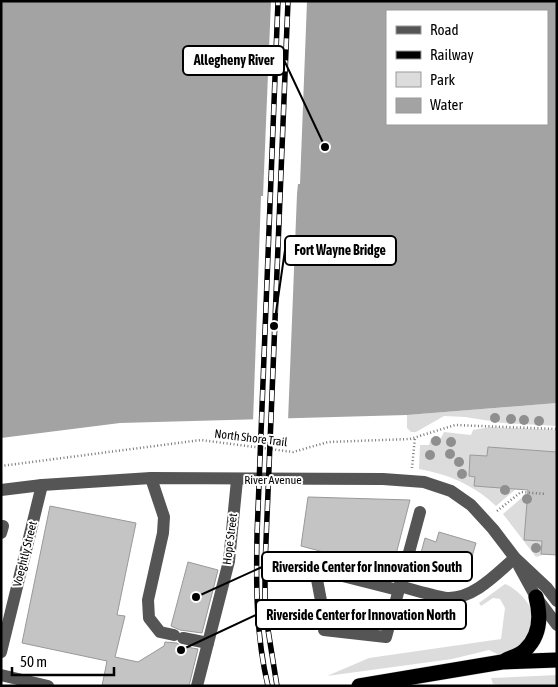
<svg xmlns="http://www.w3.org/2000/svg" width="558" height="687" font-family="'Asap Condensed',sans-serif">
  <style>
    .green { fill: #dcdcdc }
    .water { fill: #a3a3a3; fill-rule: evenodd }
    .pier { fill: #fff }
    .building { fill: #c4c4c4; stroke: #999 }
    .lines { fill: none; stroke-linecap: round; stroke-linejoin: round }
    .highway-casing { stroke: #dbdbdb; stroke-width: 16 }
    .path { stroke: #777; stroke-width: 2.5; stroke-dasharray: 1 2.5; stroke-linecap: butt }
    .minor { stroke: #555; stroke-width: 12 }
    .highway { stroke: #000; stroke-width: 15 }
    .rail-casing { stroke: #000; stroke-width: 5.5 }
    .rail { stroke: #fff; stroke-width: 4; stroke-dasharray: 11; stroke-linecap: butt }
    .tree { fill: #8f8f8f }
    .labels { text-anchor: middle; stroke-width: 4; stroke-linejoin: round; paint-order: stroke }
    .street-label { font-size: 12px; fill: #000; stroke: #fff }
    .leader { fill: none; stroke: #000; stroke-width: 2 }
    .callout-dot { fill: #000; stroke: #fff; stroke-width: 2 }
    .callout { fill: #fff; stroke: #000; stroke-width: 2 }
    .callout-label { font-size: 14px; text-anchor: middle; font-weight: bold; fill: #000 }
  </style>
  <rect width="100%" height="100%" fill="#fff"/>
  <!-- green -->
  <g class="green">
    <polygon points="557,403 557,426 503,423 465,417 444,416 416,432 411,432 407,428 407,415"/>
    <path d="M490,427L557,430V452L488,447L487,456L470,455L469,476L475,477L474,486L516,489L496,506C474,485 448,474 419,469L420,445H429L431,438H441L444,432L471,435L473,430Z"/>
    <polygon points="525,495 546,497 525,540 542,541 546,554 536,557 503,514"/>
    <path d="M505,584C518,589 537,609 534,624C532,632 524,642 520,649L499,655L489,650L452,659L327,676L369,658L501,639L505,608L500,599L493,598L481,606L479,603Z"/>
    <polygon points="557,675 557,686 508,686 493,684 491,678"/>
  </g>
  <!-- water -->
  <path class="water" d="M1,1H557V403L407,415L120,423L1,438ZM387,11H547V124H387Z"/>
  <!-- pier -->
  <polygon class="pier" points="271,1 307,1 300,184 298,184 297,194 288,421 253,422 261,196 263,196"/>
  <!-- building -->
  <g class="building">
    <polygon points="488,447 557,452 557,555 541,554 542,541 524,540 528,490 474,486 475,477 469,476 470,455 487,456"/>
    <polygon points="308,497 410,500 392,570 301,546"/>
    <polygon points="50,506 136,523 117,615 125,616 115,657 138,662 164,646 165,642 177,643 181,646 198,649 189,686 102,686 107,661 22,643"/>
    <polygon points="439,532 476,543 467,574 431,563 427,578 415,575 425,538 436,542"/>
    <polygon points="188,562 218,570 202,633 180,630 171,626"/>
  </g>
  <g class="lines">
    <defs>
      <g id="highway">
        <path d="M506,660C512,657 520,655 525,650C540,636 541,616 536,597"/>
        <polyline points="359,686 502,662 557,660"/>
      </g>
    </defs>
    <!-- highway casing -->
    <use href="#highway" class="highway-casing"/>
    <!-- path -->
    <g class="path">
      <polyline points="1,466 201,440 293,452 328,442 410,439 455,425 557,429"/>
      <polyline points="412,468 415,437"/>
      <polyline points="556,493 557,493"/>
      <polyline points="497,511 521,492 546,494"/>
    </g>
    <!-- minor -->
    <g class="minor">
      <polyline points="151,478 164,517 163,533 148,600 149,618 160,632 174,635"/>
      <polyline points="1,490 42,485 151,478 383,479 424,482 451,491 471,505 493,529 515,558 547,588 557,601"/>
      <polyline points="1,533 3,526"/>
      <polyline points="519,566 536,597 557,625"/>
      <path d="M399,586C412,589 436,597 449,598C475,598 497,573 515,558"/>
      <polyline points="322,606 315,569 398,590"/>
      <polyline points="324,630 386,637 420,512"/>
      <polyline points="183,638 208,643"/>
      <polyline points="1,652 42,485"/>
      <polyline points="1,675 48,686"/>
      <polyline points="197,686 229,561 237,480"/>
    </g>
    <!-- highway -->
    <use href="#highway" class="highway"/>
    <defs>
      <g id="rail">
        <path d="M268,686C256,636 256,586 257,535L278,1"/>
        <polyline points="277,686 265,611 265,566 288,1"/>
      </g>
    </defs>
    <!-- rail casing -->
    <use href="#rail" class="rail-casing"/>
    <!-- rail -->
    <use href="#rail" class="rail"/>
  </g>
  <!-- trees -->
  <g class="tree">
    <circle cx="495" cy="418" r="5"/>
    <circle cx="511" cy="419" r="5"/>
    <circle cx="524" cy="420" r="5"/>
    <circle cx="539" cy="421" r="5"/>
    <circle cx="436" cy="441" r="5"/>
    <circle cx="451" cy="442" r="5"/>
    <circle cx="450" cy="454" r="5"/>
    <circle cx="430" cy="455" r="5"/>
    <circle cx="459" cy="462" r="5"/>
    <circle cx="462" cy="474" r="5"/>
    <circle cx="505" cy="490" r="5"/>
    <circle cx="527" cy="499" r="5"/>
    <circle cx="536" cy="548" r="5"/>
  </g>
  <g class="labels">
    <!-- street labels -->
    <g class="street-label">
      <text transform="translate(251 438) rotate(7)" y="4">North Shore Trail</text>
      <text x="273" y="484">River Avenue</text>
      <text transform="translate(230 539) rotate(-83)" y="4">Hope Street</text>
      <text transform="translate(25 554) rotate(-76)" y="4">Voeghtly Street</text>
    </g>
  </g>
  <!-- callouts -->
  <path class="leader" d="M325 147L284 60M274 326L285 250M196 597L262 567M181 650L256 615"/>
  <g class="callout-dot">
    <circle cx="325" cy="147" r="5"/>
    <circle cx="274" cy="326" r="5"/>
    <circle cx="196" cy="597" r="5"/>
    <circle cx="181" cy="650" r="5"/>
  </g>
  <g class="callout">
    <rect x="183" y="46" width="101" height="29" rx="5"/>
    <rect x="285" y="236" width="111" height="29" rx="5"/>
    <rect x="262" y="552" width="210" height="29" rx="5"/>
    <rect x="256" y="600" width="210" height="29" rx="5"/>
  </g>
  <g class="callout-label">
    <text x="234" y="65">Allegheny River</text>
    <text x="340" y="255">Fort Wayne Bridge</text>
    <text x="367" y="572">Riverside Center for Innovation South</text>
    <text x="361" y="620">Riverside Center for Innovation North</text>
  </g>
  <!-- border -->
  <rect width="558" height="687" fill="none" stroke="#000000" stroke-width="5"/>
  <!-- legend -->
  <rect x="386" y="10" width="162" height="115" fill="#ffffff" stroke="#999999"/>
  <rect x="396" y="26" width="25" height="8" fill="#555555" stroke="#999999"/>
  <text x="430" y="35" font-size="15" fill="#000000">Road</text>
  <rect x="396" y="51" width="25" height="8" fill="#000000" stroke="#999999"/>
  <text x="430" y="60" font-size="15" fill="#000000">Railway</text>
  <rect x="396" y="72" width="25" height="15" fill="#dcdcdc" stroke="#999999"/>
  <text x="430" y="85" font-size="15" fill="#000000">Park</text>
  <rect x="396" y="98" width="25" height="15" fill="#a3a3a3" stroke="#999999"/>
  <text x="430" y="110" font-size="15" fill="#000000">Water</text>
  <!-- scale -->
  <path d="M12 667v8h102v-8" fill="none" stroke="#000000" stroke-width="2.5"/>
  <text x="20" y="667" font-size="15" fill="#000000" stroke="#ffffff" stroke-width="4" paint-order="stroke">50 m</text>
</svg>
